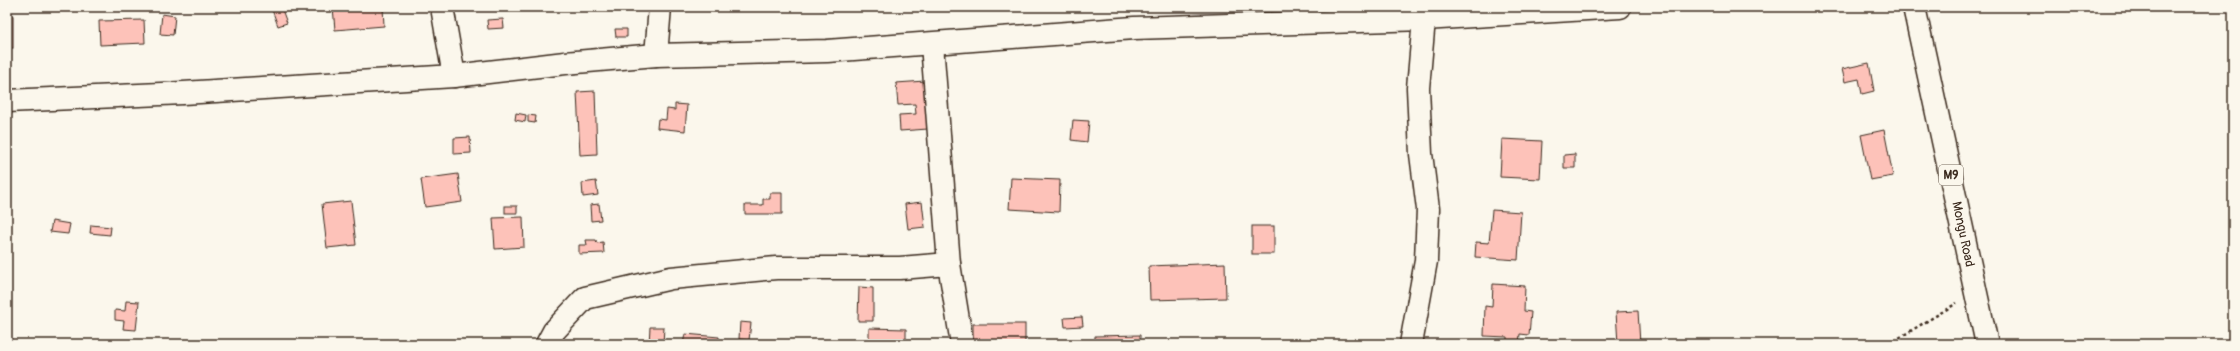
<svg xmlns="http://www.w3.org/2000/svg" width="2240" height="351" font-family="Pangolin,sans-serif">
  <style>
    .building { fill: #fdc2b9; stroke: #3b2a1e }
    .lines { fill: none; stroke-linecap: round; stroke-linejoin: round }
    .minor-casing { stroke: #3b2a1e; stroke-width: 25 }
    .primary-casing { stroke: #3b2a1e; stroke-width: 25 }
    .path { stroke: #3b2a1e; stroke-width: 2.5; stroke-dasharray: 3 3; stroke-linecap: butt }
    .minor { stroke: #fbf7ec; stroke-width: 22 }
    .primary { stroke: #fbf7ec; stroke-width: 22 }
    .labels { text-anchor: middle; stroke-width: 3; stroke-linejoin: round; paint-order: stroke }
    .shield { fill: #fbf7ec; stroke: #75685c; stroke-width: 1 }
    .shield-label { font-size: 12px; font-weight: bold; fill: #3b2a1e }
    .street-label { font-size: 13px; fill: #3b2a1e; stroke: #fbf7ec }
  </style>
  <rect width="100%" height="100%" fill="#fbf7ec"/>
  <filter id="ink" filterUnits="userSpaceOnUse"><feTurbulence type="fractalNoise" baseFrequency=".025" numOctaves="2"/><feDisplacementMap in="SourceGraphic" scale="8" xChannelSelector="R" yChannelSelector="G"/><feConvolveMatrix kernelMatrix="1 2 1 2 8 2 1 2 1" color-interpolation-filters="sRGB"/></filter>
  <g filter="url(#ink)">
    <!-- building -->
    <g class="building">
      <polygon points="218,7 257,7 218,9"/>
      <polygon points="271,7 281,7 287,23 278,26"/>
      <polygon points="333,7 383,7 384,26 335,30"/>
      <polygon points="162,14 175,16 173,35 160,34"/>
      <rect x="7" y="16" width="6" height="32"/>
      <polygon points="503,19 504,28 488,29 487,20"/>
      <polygon points="144,20 145,43 100,45 99,21"/>
      <polygon points="615,29 627,29 627,37 616,37"/>
      <polygon points="1869,63 1874,91 1862,94 1859,79 1845,82 1842,69"/>
      <polygon points="925,81 928,129 900,131 899,115 916,114 915,104 898,105 896,83"/>
      <polygon points="595,91 597,154 580,155 577,92"/>
      <polygon points="675,104 687,105 685,131 657,128 658,119 666,120 667,109 675,110"/>
      <polygon points="516,113 526,115 525,122 515,120"/>
      <polygon points="528,115 536,116 535,123 528,122"/>
      <polygon points="1073,120 1089,121 1087,142 1071,140"/>
      <polygon points="1884,130 1893,176 1870,180 1861,135"/>
      <polygon points="470,137 471,153 454,154 454,138"/>
      <polygon points="1502,139 1542,141 1540,179 1500,177"/>
      <polygon points="1575,154 1575,168 1564,168 1564,155"/>
      <polygon points="458,174 462,202 425,207 421,179"/>
      <polygon points="1011,178 1060,180 1059,212 1009,209"/>
      <polygon points="596,181 598,195 583,197 582,183"/>
      <polygon points="770,193 782,193 782,214 745,214 745,205 763,205 763,199 770,199"/>
      <polygon points="351,201 356,245 327,248 322,204"/>
      <polygon points="922,202 925,227 908,229 905,204"/>
      <polygon points="599,204 601,220 591,221 590,205"/>
      <rect x="505" y="206" width="12" height="7"/>
      <polygon points="1492,210 1521,212 1518,260 1475,257 1476,242 1489,243"/>
      <polygon points="523,217 524,247 495,249 493,218"/>
      <polygon points="52,221 70,224 68,234 50,232"/>
      <polygon points="91,225 111,227 110,235 90,233"/>
      <rect x="1252" y="226" width="22" height="28"/>
      <polygon points="586,240 596,240 597,243 603,242 604,253 579,254 579,245 587,245"/>
      <polygon points="1225,263 1226,298 1150,300 1149,266"/>
      <polygon points="1493,284 1525,286 1524,311 1531,312 1529,335 1520,334 1519,344 1507,344 1507,337 1484,336 1485,306 1492,307"/>
      <polygon points="859,287 873,288 873,321 858,321"/>
      <polygon points="126,301 139,302 136,330 123,329 124,321 115,320 115,310 125,311"/>
      <polygon points="1638,311 1640,344 1618,344 1616,312"/>
      <polygon points="1082,317 1083,326 1065,327 1064,318"/>
      <polygon points="740,322 751,323 749,340 739,339"/>
      <rect x="973" y="324" width="52" height="20"/>
      <polygon points="650,327 664,327 663,344 649,344"/>
      <polygon points="869,328 906,329 906,344 869,344"/>
      <polygon points="685,334 719,337 719,344 683,344"/>
      <polygon points="1140,335 1140,344 1095,344 1095,336"/>
      <polygon points="1299,340 1299,344 1279,344 1280,341"/>
      <polygon points="754,341 800,344 753,344"/>
    </g>
    <g class="lines">
      <defs>
        <g id="minor">
          <polyline points="442,7 454,76"/>
          <polyline points="932,44 949,264 962,344"/>
          <polyline points="656,55 660,7"/>
          <polyline points="7,101 183,93 454,76 565,63 656,55 827,51 1134,28 1424,19 1620,7"/>
          <polyline points="547,344 554,331 585,298 671,278 776,268 900,268 949,264"/>
          <polyline points="1411,344 1426,261 1428,209 1421,154 1418,88 1424,19"/>
        </g>
        <polyline id="primary" points="1914,7 1987,344"/>
      </defs>
      <!-- minor casing -->
      <use href="#minor" class="minor-casing"/>
      <!-- primary casing -->
      <use href="#primary" class="primary-casing"/>
      <!-- path -->
      <polyline class="path" points="1889,344 1957,303"/>
      <!-- minor -->
      <use href="#minor" class="minor"/>
      <!-- primary -->
      <use href="#primary" class="primary"/>
    </g>
  </g>
  <g class="labels">
    <!-- shield labels -->
    <rect class="shield" x="1939" y="165" width="24" height="20" rx="3"/>
    <g class="shield-label">
      <text x="1951" y="179">M9</text>
    </g>
    <!-- street labels -->
    <g class="street-label">
      <text transform="translate(1964 234) rotate(78)" y="5">Mongu Road</text>
    </g>
  </g>
  <!-- margin -->
  <rect width="2240" height="351" fill="none" stroke="#fbf7ec" stroke-width="24"/>
  <rect x="12" y="12" width="2216" height="327" fill="none" stroke="#3b2a1e" stroke-width="1.5" filter="url(#ink)"/>
</svg>
